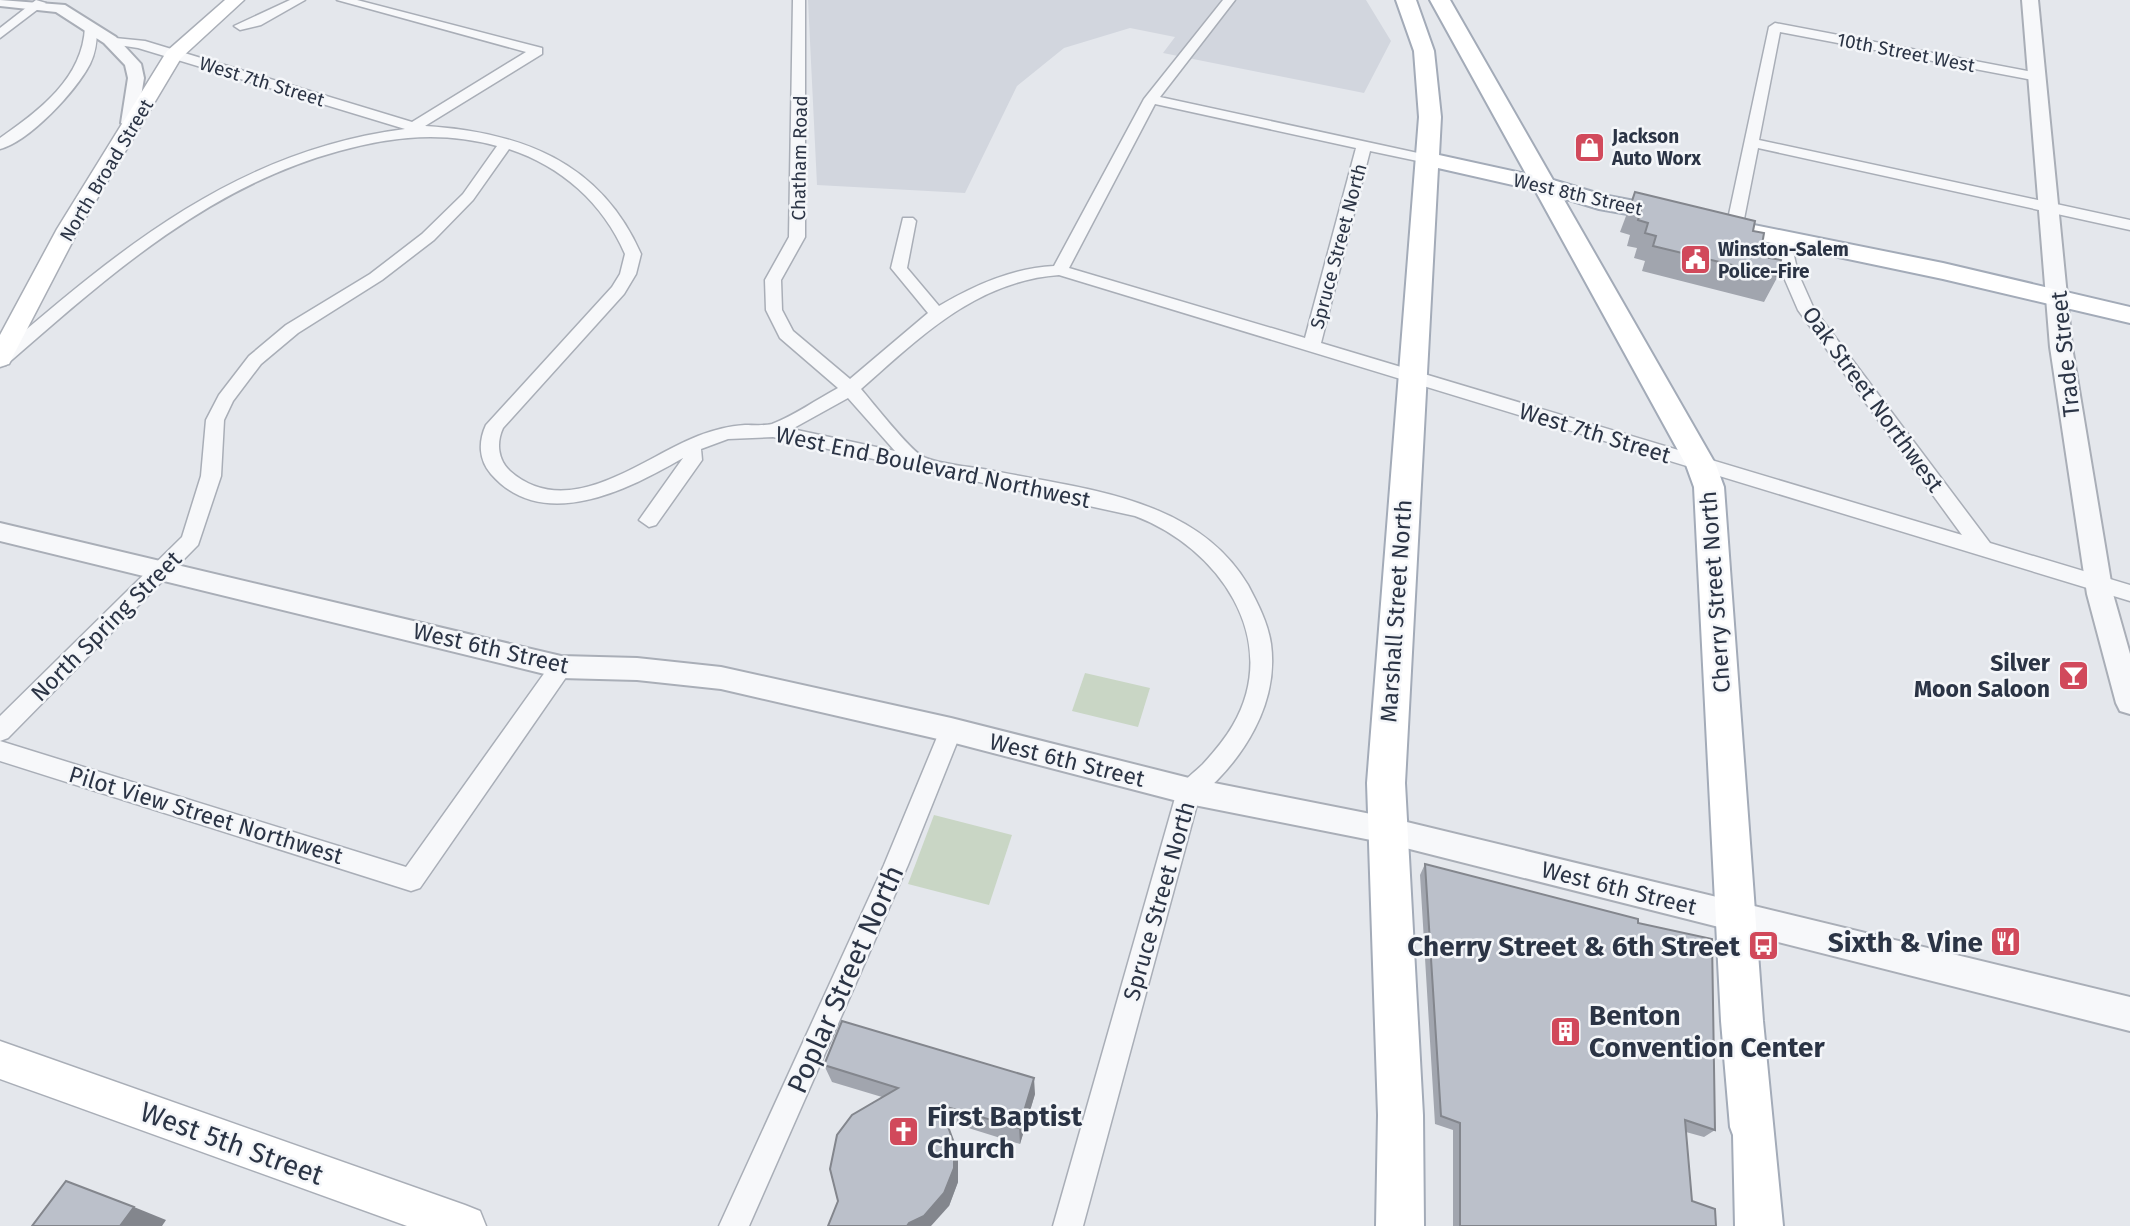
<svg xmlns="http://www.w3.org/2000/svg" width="2130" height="1226" font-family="'Fira Sans',sans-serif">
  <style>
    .built { fill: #d2d6de }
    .green { fill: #c9d6c5 }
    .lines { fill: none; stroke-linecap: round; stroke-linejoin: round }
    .minor-casing { stroke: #a9aeb7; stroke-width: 3 }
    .tertiary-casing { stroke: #a9aeb7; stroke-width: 4 }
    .secondary-casing { stroke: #a9aeb7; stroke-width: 3 }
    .primary-casing { stroke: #a3abb8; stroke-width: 4 }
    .minor { fill: #f7f8fa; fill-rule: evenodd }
    .tertiary { fill: #f7f8fa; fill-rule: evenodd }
    .secondary { fill: #fff; fill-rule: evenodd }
    .primary { fill: #fff; fill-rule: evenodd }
    .wall { fill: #a1a5ae }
    .shaded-wall { fill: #83868d }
    .building { fill: #bbc0ca; stroke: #83868d; stroke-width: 2 }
    .labels { text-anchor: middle; stroke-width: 5; stroke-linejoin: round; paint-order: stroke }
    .far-street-label { font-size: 19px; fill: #2b3445; stroke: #f4f6f9 }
    .far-poi-label { font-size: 19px; font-weight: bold; fill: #2b3445; stroke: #f4f6f9; text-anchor: start }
    .street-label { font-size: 23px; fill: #2b3445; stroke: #f4f6f9 }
    .poi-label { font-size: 23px; font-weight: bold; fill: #2b3445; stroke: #f4f6f9; text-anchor: end }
    .near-poi-label { font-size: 28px; font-weight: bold; fill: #2b3445; stroke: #f4f6f9; text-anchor: end }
    .near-street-label { font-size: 28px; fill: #2b3445; stroke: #f4f6f9 }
  </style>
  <rect width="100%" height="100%" fill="#e4e7ec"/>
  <!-- built -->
  <polygon class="built" points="808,0 1366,0 1391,41 1364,93 1163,53 1175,37 1130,28 1064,48 1017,86 965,193 817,185"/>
  <!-- green -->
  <g class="green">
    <polygon points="1085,673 1150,688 1138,727 1072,711"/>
    <polygon points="934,815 1012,835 989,905 908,884"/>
  </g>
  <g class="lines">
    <defs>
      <g id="minor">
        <polygon points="36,0 46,3 0,38 0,28"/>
        <polygon points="290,0 305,0 261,25 240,30 234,26"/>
        <path d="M337,0H357L542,48V54L425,126C520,132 600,161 641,254L636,274L624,294L503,428C496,443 498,460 510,471C569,523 643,457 698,436C713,430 729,426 745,425C753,425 764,426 772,424C794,416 817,399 838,388L780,338L766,310L765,280L789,237L793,0H805V237L781,280L782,310L793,331L850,379L928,313L891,268L903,218H913L916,221L907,268L939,306C975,285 1013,268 1054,266L1144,99L1223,0H1235L1160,97L1427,155L1434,159L1427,163L1370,151L1321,343L1962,535L1798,310L1782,273L1775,237L1777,234H1789L1798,273L1814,309L1990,543L2130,585V601L1059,275C976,281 920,337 861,389C873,403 909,449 922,456C935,464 973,467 989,470C1081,489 1195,496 1248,585C1258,604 1268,623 1271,644C1279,704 1243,760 1199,797L1083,1226H1053L1177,791C1183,780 1194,773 1203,764C1214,752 1225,739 1233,725C1283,639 1218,547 1135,516L773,437L728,439L701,449L702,460L656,525L649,527L639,520L683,458C629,489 543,534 491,474C479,460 478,442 486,425L612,287L620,274L625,254C603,203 561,166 509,149L473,200L434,240L382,280L298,333L261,364L233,401L224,420L221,476L198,545L8,738L0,741V716L182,537L201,476L206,420L219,395L249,356L286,325L370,274L422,234L463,194L497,146C443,131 393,136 339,151C207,187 107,277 6,365L0,367V352C122,247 239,150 405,129L138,48L105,43V37L145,41L412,122L526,52ZM1155,104L1356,148L1305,338L1069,268ZM848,398L895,451L792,429Z"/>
        <path d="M91,23L97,27C97,40 96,52 90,64C76,91 30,141 0,149V138C39,111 83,78 85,27Z"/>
        <polygon points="1775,23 2038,73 2045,77 2038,81 1780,32 1759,140 2130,220 2130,230 1758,148 1744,219 1741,222 1731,222 1728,219 1769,27"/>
        <polygon points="561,658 569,661 572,667 569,673 420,888 411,891 0,761 0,741 406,867 553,661"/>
        <polygon points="951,720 959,723 962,730 908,865 749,1226 719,1226 884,865 940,730 943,723"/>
      </g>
      <g id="tertiary">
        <polygon points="0,0 65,5 116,37 141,64 144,78 136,127 130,128 121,123 128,78 125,65 104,43 56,12 0,6"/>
        <polygon points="2022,0 2038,0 2072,347 2113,594 2130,654 2130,714 2120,711 2116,703 2087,594 2050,347"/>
        <polygon points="0,523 561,656 637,658 721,667 951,718 1189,778 1386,817 2130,997 2130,1031 1386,843 1189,804 951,742 721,689 637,680 561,678 0,541"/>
      </g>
      <g id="secondary">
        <polygon points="225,0 244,0 181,58 79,229 12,358 9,364 0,366 0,335 57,229 167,51"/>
        <polygon points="0,1041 465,1205 480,1211 486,1226 407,1226 0,1079"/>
      </g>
      <g id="primary">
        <polygon points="1396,0 1416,0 1434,51 1441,117 1439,155 1526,174 1430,0 1450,0 1553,180 1603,195 1682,210 1685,215 1682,220 1673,222 1599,209 1563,198 1716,465 1724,487 1763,1021 1783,1226 1735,1226 1733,1135 1730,1127 1721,1021 1694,487 1686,465 1535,190 1438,168 1405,783 1423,1115 1424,1226 1376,1226 1378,1115 1367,783 1419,117 1414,51"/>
        <polygon points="1719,218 1943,263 2130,307 2130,323 1943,279 1710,230 1707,225 1710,220"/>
      </g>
    </defs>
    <!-- minor casing -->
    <use href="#minor" class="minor-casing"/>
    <!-- tertiary casing -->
    <use href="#tertiary" class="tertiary-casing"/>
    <!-- secondary casing -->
    <use href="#secondary" class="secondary-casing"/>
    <!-- primary casing -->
    <use href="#primary" class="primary-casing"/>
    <!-- minor -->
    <use href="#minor" class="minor"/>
    <!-- tertiary -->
    <use href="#tertiary" class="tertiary"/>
    <!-- secondary -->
    <use href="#secondary" class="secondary"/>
    <!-- primary -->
    <use href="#primary" class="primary"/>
  </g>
  <!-- wall -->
  <g class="wall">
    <polygon points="1635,192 1753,231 1769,258 1778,276 1764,302 1642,271 1645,261 1634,258 1637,248 1627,246 1630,235 1620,232"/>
    <polygon points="1425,864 1638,923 1715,1130 1704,1137 1686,1132 1692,1201 1716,1226 1453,1226 1453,1130 1435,1124 1420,875"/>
    <polygon points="824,1065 1035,1094 1020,1144 946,1121 958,1158 958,1182 949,1206 838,1201 882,1097 832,1082"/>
  </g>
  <!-- shaded-wall -->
  <g class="shaded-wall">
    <polygon points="1034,1078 1035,1094 1020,1144 1019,1128"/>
    <polygon points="954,1143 958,1158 958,1182 949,1206 931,1226 907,1226"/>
    <polygon points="134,1207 166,1220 162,1226 120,1226"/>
  </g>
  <!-- building -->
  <g class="building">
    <polygon points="1635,192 1755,221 1753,231 1764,233 1762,245 1771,247 1769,258 1781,260 1778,276 1653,246 1656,236 1645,233 1648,223 1638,220 1641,210 1630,207"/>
    <polygon points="1425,864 1638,919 1638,923 1712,939 1715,1130 1685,1120 1692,1201 1715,1209 1716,1226 1460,1226 1460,1123 1441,1116"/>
    <polygon points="842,1021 1034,1078 1019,1128 940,1105 954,1143 954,1168 944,1193 924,1216 909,1223 907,1226 828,1226 838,1201 830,1169 837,1135 852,1115 898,1088 824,1065"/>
    <polygon points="66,1181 134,1207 120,1226 32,1226"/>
  </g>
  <!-- icons -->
  <defs>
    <symbol id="shop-square" viewBox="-11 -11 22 22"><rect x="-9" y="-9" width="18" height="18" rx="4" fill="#d1495b" stroke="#f4f6f9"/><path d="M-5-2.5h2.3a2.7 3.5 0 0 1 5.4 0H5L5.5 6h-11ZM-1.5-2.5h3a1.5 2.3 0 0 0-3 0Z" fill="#fff"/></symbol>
    <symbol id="civic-square" viewBox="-11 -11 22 22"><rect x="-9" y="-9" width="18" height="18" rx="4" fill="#d1495b" stroke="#f4f6f9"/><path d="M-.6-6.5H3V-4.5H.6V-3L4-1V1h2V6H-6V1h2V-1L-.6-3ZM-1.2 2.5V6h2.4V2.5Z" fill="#fff"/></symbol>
    <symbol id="bar-square" viewBox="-11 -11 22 22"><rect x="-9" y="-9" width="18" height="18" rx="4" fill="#d1495b" stroke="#f4f6f9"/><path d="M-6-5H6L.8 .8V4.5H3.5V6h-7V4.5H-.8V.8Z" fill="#fff"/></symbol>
    <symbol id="restaurant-square" viewBox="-11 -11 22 22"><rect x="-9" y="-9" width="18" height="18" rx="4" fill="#d1495b" stroke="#f4f6f9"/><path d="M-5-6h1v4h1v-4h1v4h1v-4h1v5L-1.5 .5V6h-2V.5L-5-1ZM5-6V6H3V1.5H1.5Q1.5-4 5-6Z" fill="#fff"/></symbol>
    <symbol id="bus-square" viewBox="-11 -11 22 22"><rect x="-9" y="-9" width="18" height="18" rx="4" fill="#d1495b" stroke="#f4f6f9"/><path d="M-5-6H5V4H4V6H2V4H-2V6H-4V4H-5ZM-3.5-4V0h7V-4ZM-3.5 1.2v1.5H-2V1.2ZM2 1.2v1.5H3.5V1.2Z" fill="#fff"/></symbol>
    <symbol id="building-square" viewBox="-11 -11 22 22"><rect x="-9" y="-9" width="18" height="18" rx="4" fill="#d1495b" stroke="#f4f6f9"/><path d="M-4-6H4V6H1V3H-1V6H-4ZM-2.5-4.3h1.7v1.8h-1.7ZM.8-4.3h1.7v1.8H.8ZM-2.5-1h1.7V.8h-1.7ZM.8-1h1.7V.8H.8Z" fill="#fff"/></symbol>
    <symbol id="church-square" viewBox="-11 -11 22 22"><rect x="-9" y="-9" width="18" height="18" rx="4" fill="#d1495b" stroke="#f4f6f9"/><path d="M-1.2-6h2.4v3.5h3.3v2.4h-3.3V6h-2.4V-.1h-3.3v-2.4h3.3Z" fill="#fff"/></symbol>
  </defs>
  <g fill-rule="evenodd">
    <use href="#shop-square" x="1572" y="130" width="35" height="35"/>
    <use href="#civic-square" x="1678" y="242" width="35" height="35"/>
    <use href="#bar-square" x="2056" y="658" width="35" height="35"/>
    <use href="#restaurant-square" x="1988" y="924" width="35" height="35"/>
    <use href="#bus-square" x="1746" y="928" width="35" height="35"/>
    <use href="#building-square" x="1548" y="1014" width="35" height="35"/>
    <use href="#church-square" x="886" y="1114" width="35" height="35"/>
  </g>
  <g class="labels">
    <!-- far-street labels -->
    <g class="far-street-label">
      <text transform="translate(1906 52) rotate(11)" y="7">10th Street West</text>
      <text transform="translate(262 81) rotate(17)" y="7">West 7th Street</text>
      <text transform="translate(799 158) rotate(-89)" y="7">Chatham Road</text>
      <text transform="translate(106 170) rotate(-59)" y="7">North Broad Street</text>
      <text transform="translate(1578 194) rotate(13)" y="7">West 8th Street</text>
      <text transform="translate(1338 246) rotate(-75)" y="7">Spruce Street North</text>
    </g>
    <!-- far-poi labels -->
    <g class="far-poi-label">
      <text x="1612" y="143">Jackson<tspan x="1612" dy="22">Auto Worx</tspan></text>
      <text x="1718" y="256">Winston-Salem<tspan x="1718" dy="22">Police-Fire</tspan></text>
    </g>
    <!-- street labels -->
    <g class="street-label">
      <text transform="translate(2065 354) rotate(-96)" y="8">Trade Street</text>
      <text transform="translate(1873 399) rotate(54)" y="8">Oak Street Northwest</text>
      <text transform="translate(1595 433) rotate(17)" y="8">West 7th Street</text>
      <text transform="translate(933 467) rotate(12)" y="8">West End Boulevard Northwest</text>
      <text transform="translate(1715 592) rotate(-94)" y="8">Cherry Street North</text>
      <text transform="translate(1396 611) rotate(-86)" y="8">Marshall Street North</text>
      <text transform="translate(106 626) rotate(-45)" y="8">North Spring Street</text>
      <text transform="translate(491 648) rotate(13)" y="8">West 6th Street</text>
      <text transform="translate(1067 760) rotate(14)" y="8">West 6th Street</text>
      <text transform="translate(206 815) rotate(17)" y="8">Pilot View Street Northwest</text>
      <text transform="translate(1619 888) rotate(14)" y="8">West 6th Street</text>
      <text transform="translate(1159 901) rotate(-74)" y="8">Spruce Street North</text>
    </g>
    <!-- poi labels -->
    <g class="poi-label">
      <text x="2050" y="671">Silver<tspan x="2050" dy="26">Moon Saloon</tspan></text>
    </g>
    <!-- near-poi labels -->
    <g class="near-poi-label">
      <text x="1983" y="952">Sixth &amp; Vine</text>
      <text x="1740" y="956">Cherry Street &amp; 6th Street</text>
      <text x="1589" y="1025" text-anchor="start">Benton<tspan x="1589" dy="32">Convention Center</tspan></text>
      <text x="927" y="1126" text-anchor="start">First Baptist<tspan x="927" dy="32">Church</tspan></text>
    </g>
    <!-- near-street labels -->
    <g class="near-street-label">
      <text transform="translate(845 979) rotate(-66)" y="10">Poplar Street North</text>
      <text transform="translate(232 1143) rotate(20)" y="10">West 5th Street</text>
    </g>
  </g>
</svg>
